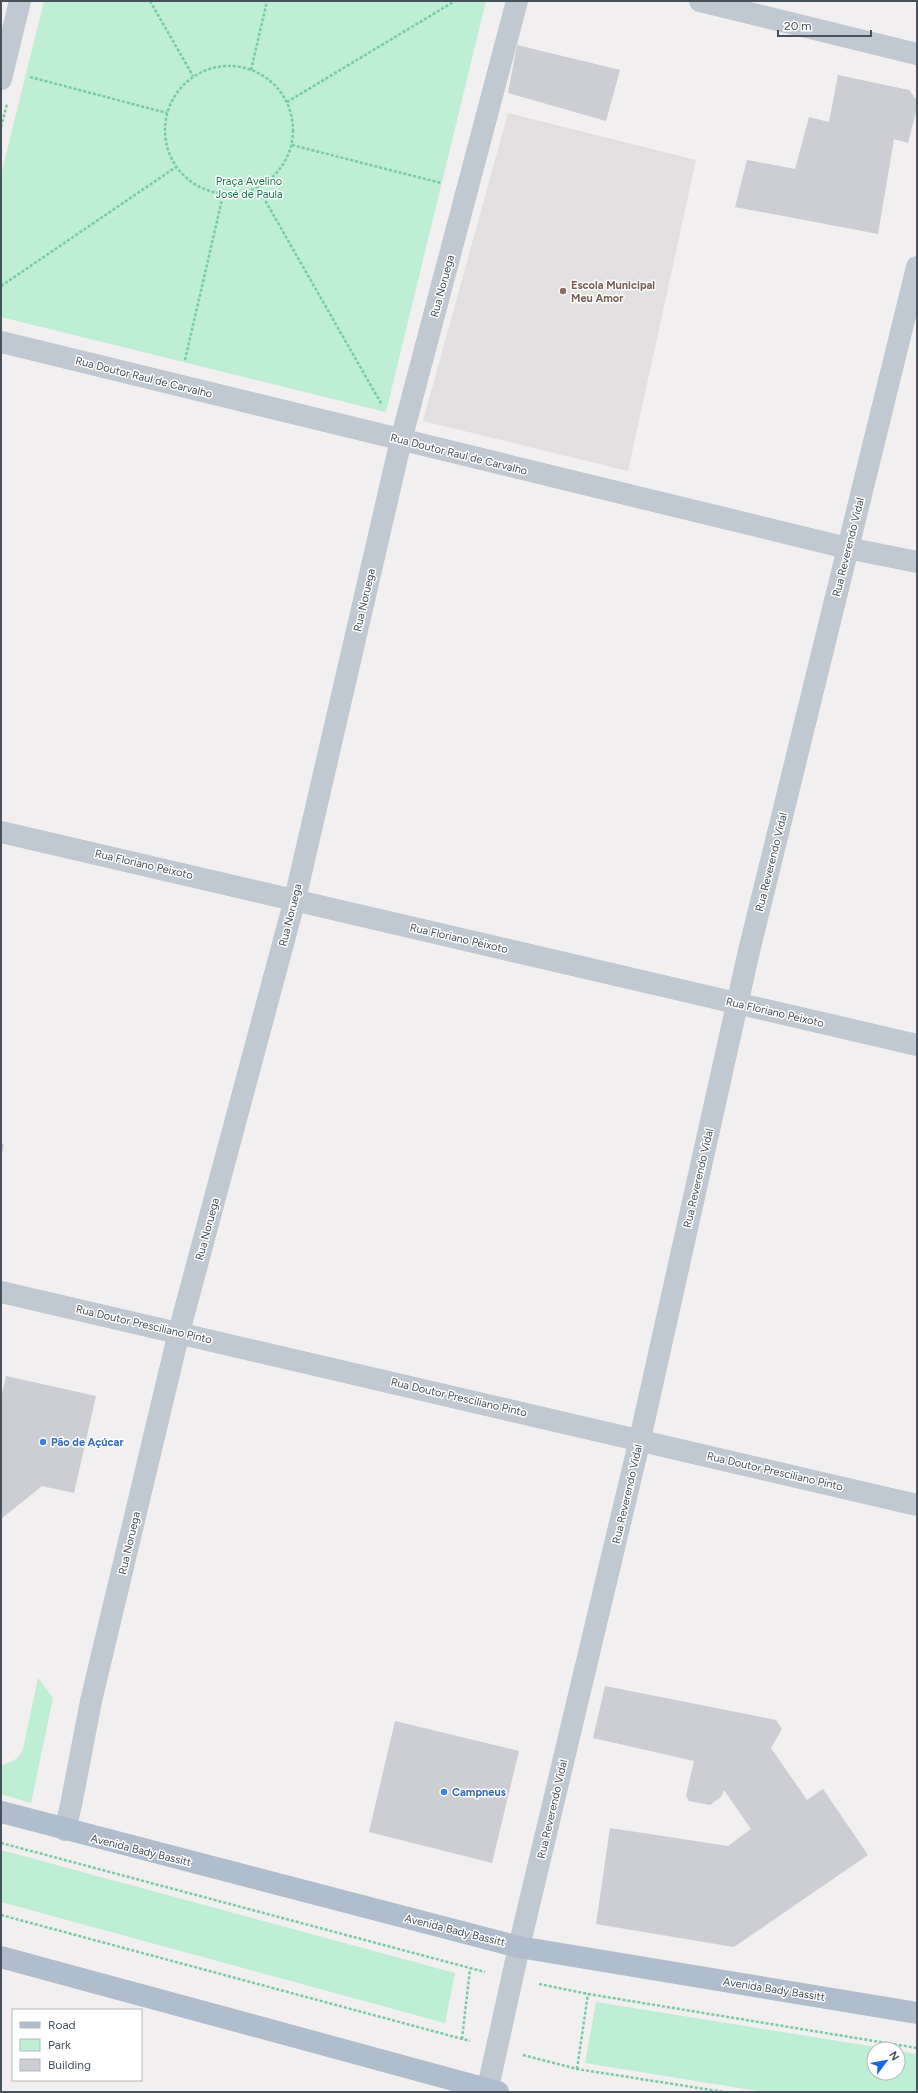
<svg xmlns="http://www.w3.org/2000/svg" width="918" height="2093" font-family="Figtree,sans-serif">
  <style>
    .education { fill: #e2e0e1 }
    .green { fill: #beeed3 }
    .building { fill: #ccced4 }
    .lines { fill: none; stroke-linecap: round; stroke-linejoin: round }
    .path { stroke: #77cca5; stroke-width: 2.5; stroke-dasharray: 3 2; stroke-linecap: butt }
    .minor { stroke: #c0c9d1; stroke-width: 22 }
    .primary { stroke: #afbdcd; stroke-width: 22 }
    .education-dot { fill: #8d6e63; stroke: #fff; stroke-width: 1.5 }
    .shop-dot { fill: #3f7fe0; stroke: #fff; stroke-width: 1.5 }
    .labels { text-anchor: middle; stroke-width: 3; stroke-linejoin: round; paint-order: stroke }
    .park-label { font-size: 11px; fill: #197d4f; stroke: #fff }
    .education-label { font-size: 11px; font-weight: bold; fill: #785e54; stroke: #fff; text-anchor: start }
    .street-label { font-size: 11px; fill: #47515c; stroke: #fff }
    .shop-label { font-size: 11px; font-weight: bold; fill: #366cbe; stroke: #fff; text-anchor: start }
  </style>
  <rect width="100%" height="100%" fill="#f1efef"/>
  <!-- education -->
  <polygon class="education" points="508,113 696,160 628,471 423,421"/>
  <!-- green -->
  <g class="green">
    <polygon points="44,1 486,1 386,412 1,317 1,175"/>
    <path d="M38,1678L53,1698L31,1803L1,1794V1765C11,1763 19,1759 23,1749Z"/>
    <polygon points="1,1850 455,1973 445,2023 1,1902"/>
    <polygon points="596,2002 888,2049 874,2049 874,2073 898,2073 898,2051 917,2054 917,2092 764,2092 585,2063"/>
  </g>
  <!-- building -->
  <g class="building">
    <polygon points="517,45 620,70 606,121 508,93"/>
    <polygon points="838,75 909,90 917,100 917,108 908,143 894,139 878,234 735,207 747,160 795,169 809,117 829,122"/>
    <polygon points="1,1144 4,1144 2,1155 1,1155"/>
    <polygon points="6,1376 96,1396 74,1493 42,1486 1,1519 1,1398"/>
    <polygon points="605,1686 776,1720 782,1729 771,1748 807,1800 823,1789 868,1855 734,1947 596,1924 610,1828 728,1846 751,1829 724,1790 721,1797 710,1805 689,1801 686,1796 694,1761 593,1738"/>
    <polygon points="395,1721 519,1751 492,1863 369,1832"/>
  </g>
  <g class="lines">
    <!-- path -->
    <g class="path">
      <polyline points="150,1 193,76"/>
      <circle cx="229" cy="130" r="64"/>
      <polyline points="251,70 267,1"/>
      <polyline points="30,77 167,113"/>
      <polyline points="287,102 455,1"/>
      <polyline points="1,127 7,104"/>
      <polyline points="292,145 441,183"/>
      <polyline points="258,188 382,405"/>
      <polyline points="1,286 176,167"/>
      <polyline points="185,360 223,195"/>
      <polyline points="1,1843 485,1972"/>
      <polyline points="1,1915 470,2041"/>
      <polyline points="539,1984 588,1994 917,2048"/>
      <polyline points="462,2039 470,1969"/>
      <polyline points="523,2055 577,2069 724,2092"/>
      <polyline points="577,2069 588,1994"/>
    </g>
    <!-- minor -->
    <g class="minor">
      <polyline points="700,1 917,54"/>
      <polyline points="1,79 20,1"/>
      <polyline points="1,342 847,548 917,562"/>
      <polyline points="1,832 917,1045"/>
      <polyline points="1,1292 917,1505"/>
      <polyline points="65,1830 71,1805 91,1701 179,1332 295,899 401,440 517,1"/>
      <polyline points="487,2092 519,1947 640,1439 749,951 917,267"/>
    </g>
    <!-- primary -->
    <g class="primary">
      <polyline points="1,1812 519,1947 917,2013"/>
      <polyline points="1,1957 498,2092"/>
    </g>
  </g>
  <!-- markers -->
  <circle class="education-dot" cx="563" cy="291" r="4"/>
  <g class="shop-dot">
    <circle cx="43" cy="1442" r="4"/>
    <circle cx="444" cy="1792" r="4"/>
  </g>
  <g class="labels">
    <!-- park labels -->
    <g class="park-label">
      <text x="249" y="185">Praça Avelino<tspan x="249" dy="13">José de Paula</tspan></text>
    </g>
    <!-- education labels -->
    <g class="education-label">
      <text x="571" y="289">Escola Municipal<tspan x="571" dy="13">Meu Amor</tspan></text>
    </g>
    <!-- street labels -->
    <g class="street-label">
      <text transform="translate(442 286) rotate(-75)" y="4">Rua Noruega</text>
      <text transform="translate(144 377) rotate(14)" y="4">Rua Doutor Raul de Carvalho</text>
      <text transform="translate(459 454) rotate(14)" y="4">Rua Doutor Raul de Carvalho</text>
      <text transform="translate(848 547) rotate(-76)" y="4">Rua Reverendo Vidal</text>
      <text transform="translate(364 600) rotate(-77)" y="4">Rua Noruega</text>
      <text transform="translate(771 862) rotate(-76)" y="4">Rua Reverendo Vidal</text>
      <text transform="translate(144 864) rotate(13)" y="4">Rua Floriano Peixoto</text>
      <text transform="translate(290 915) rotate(-76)" y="4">Rua Noruega</text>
      <text transform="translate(459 938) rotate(13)" y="4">Rua Floriano Peixoto</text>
      <text transform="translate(775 1012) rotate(13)" y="4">Rua Floriano Peixoto</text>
      <text transform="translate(698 1178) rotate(-77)" y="4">Rua Reverendo Vidal</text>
      <text transform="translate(207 1229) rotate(-75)" y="4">Rua Noruega</text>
      <text transform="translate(144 1324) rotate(13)" y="4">Rua Doutor Presciliano Pinto</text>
      <text transform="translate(459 1397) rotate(13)" y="4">Rua Doutor Presciliano Pinto</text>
      <text transform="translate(775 1471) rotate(13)" y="4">Rua Doutor Presciliano Pinto</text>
      <text transform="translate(627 1494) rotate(-77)" y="4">Rua Reverendo Vidal</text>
      <text transform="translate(129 1543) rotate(-77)" y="4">Rua Noruega</text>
      <text transform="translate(552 1809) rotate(-77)" y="4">Rua Reverendo Vidal</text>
      <text transform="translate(141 1850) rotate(14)" y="4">Avenida Bady Bassitt</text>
      <text transform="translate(455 1930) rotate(14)" y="4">Avenida Bady Bassitt</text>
      <text transform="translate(774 1989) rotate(9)" y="4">Avenida Bady Bassitt</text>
    </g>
    <!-- shop labels -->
    <g class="shop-label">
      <text x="51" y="1446">Pão de Açúcar</text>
      <text x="452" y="1796">Campneus</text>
    </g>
  </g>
  <!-- border -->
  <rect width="918" height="2093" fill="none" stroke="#47515c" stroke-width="4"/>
  <!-- legend -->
  <rect x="12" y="2009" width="130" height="72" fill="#ffffff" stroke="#b5b9be"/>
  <rect x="20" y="2022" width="20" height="6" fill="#afbdcd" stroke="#b5b9be"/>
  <text x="48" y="2029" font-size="12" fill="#47515c">Road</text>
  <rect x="20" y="2039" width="20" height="12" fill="#beeed3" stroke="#b5b9be"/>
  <text x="48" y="2049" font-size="12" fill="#47515c">Park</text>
  <rect x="20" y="2059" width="20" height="12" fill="#ccced4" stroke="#b5b9be"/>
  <text x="48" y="2069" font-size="12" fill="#47515c">Building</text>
  <!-- north arrow -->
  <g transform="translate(886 2061) rotate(58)"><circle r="19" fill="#ffffff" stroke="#b5b9be"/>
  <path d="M0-3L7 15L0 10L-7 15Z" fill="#1c69df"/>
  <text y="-6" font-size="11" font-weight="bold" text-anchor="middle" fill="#47515c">N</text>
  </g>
  <!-- scale -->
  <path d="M778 30v6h93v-6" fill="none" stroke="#47515c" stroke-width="2"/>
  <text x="784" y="30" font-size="12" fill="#47515c" stroke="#ffffff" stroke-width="3" paint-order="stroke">20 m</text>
</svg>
